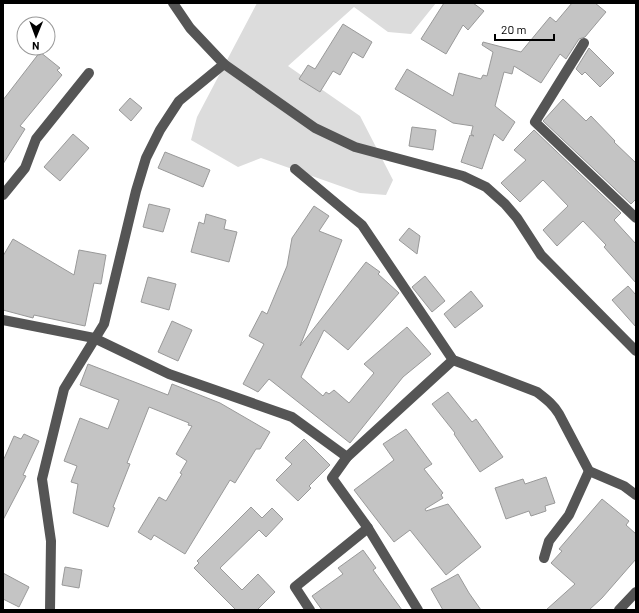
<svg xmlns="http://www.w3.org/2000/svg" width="639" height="613" font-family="Barlow,sans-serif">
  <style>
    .green { fill: #dcdcdc }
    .building { fill: #c4c4c4; stroke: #999 }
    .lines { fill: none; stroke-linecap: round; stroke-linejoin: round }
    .minor { stroke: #555; stroke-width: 10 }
  </style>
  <rect width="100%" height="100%" fill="#fff"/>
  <!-- green -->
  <polygon class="green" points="257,3 436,3 411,34 388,32 354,7 288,66 360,116 393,180 386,195 360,193 261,158 238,167 191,140 197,117"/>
  <!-- building -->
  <g class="building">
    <polygon points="444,3 473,3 484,11 468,30 463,25 446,54 421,39"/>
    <polygon points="572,3 595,3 606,12 585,37 579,39 566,59 560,54 541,83 514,66 512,74 504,72 495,106 515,122 503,141 494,134 482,169 461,162 470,135 474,136 471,134 473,126 453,123 395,89 407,69 453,96 459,73 481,79 483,75 487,76 493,52 482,45 483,42 521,52 550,17 556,22"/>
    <polygon points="343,24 372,42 363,58 353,52 340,75 333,71 320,92 299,79 308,65 315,69"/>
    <polygon points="589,48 614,73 600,87 585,72 582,75 576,69"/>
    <polygon points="40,52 60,68 57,70 62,75 20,126 25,129 3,164 3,100"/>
    <polygon points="130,98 142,108 131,121 119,110"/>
    <polygon points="563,99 586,121 591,116 615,141 614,142 636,163 636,199 631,204 543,121"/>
    <polygon points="412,127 436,130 433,150 409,146"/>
    <polygon points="534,130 621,213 614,220 636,244 636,283 604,247 606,245 583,221 557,246 543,230 568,206 543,180 520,202 501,183 526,160 514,150"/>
    <polygon points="73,134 89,148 60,181 44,167"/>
    <polygon points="165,152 210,170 203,187 158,168"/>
    <polygon points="149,204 170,209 163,232 143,227"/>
    <polygon points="314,206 329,216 319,231 342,240 300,346 366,262 380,272 378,274 399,293 348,350 324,330 301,377 323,396 326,392 329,394 334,390 349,403 374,373 364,364 407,327 431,354 403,377 350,443 269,379 258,392 243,384 264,344 249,336 262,311 267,314 287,266 292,238"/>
    <polygon points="206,214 226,220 224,229 237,232 229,262 191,252 199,222 204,224"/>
    <polygon points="409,228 420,236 417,254 399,240"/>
    <polygon points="13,239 74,275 79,250 106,255 101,284 94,283 85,326 34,315 33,318 3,310 3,256"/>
    <polygon points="425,276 445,301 432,312 412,287"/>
    <polygon points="148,277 176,284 169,310 141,302"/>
    <polygon points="628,286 636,295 636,327 612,300"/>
    <polygon points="471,291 483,306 455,328 444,314"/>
    <polygon points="172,321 192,330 178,361 158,352"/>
    <polygon points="88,364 168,395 172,384 220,403 270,432 260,449 256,449 235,483 230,480 185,554 154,535 151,540 138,532 159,497 166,501 182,474 180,473 187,461 176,454 192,426 188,425 189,423 149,407 127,463 130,464 113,507 115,508 108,527 73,513 78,484 71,482 77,466 64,461 80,418 108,429 119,400 80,385"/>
    <polygon points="448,392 472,422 476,419 503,457 480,472 454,434 455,433 432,404"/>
    <polygon points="406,429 432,464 424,469 443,493 441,495 443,498 425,509 426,511 448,504 481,547 446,575 410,530 394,542 354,490 394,460 383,444"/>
    <polygon points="24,434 39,441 23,475 26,476 3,520 3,461 14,436 21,439"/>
    <polygon points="304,439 330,465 309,486 311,488 298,501 276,480 292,464 285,458"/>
    <polygon points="546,477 555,503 545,506 546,511 531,516 529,511 506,519 495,488 523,479 525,484"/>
    <polygon points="602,499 629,521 626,525 636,534 636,559 602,598 589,610 546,610 575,584 551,563 562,551 559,549"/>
    <polygon points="251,507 262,518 272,508 283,519 266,537 259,530 220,568 242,590 258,574 275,592 257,610 236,610 194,568 199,563 197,561"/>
    <polygon points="363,550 376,568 373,570 402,610 322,610 312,596 343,574 338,568"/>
    <polygon points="65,567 82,570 79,588 62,585"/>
    <polygon points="3,573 29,587 19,607 3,599"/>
    <polygon points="458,574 469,593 481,610 443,610 431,589"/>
  </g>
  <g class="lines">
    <!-- minor -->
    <g class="minor">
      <polyline points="173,3 190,28 224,64 315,128 355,147 463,176 486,187 505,204 517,218 541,255 636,351"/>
      <polyline points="584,43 535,122 636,218"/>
      <path d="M295,169L362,225L453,360L537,392C546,399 553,404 559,414L589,471L624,486L636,495"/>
      <polyline points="3,195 25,168 36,139 89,73"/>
      <polyline points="3,320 94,338 169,374 292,417 347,457"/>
      <polyline points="544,558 549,541 569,515 589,471"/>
      <polyline points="50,610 51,541 42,479 64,389 104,324 136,191 146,158 160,130 179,101 224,64"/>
      <polyline points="310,610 295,587 368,528"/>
      <polyline points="418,610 368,528 332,478 347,457 453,360"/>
      <polyline points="619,610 636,592"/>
    </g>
  </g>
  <!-- border -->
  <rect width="639" height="613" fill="none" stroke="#000000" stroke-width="8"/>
  <!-- north arrow -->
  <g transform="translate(36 36) rotate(181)"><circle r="19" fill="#ffffff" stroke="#999999"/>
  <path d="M0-3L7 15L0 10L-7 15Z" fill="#000000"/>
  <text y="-6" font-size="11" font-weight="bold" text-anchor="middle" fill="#000000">N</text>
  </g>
  <!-- scale -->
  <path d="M495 34v6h59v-6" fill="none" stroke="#000000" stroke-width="2"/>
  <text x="501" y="34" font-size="12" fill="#000000" stroke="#ffffff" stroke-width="3" paint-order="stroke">20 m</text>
</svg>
